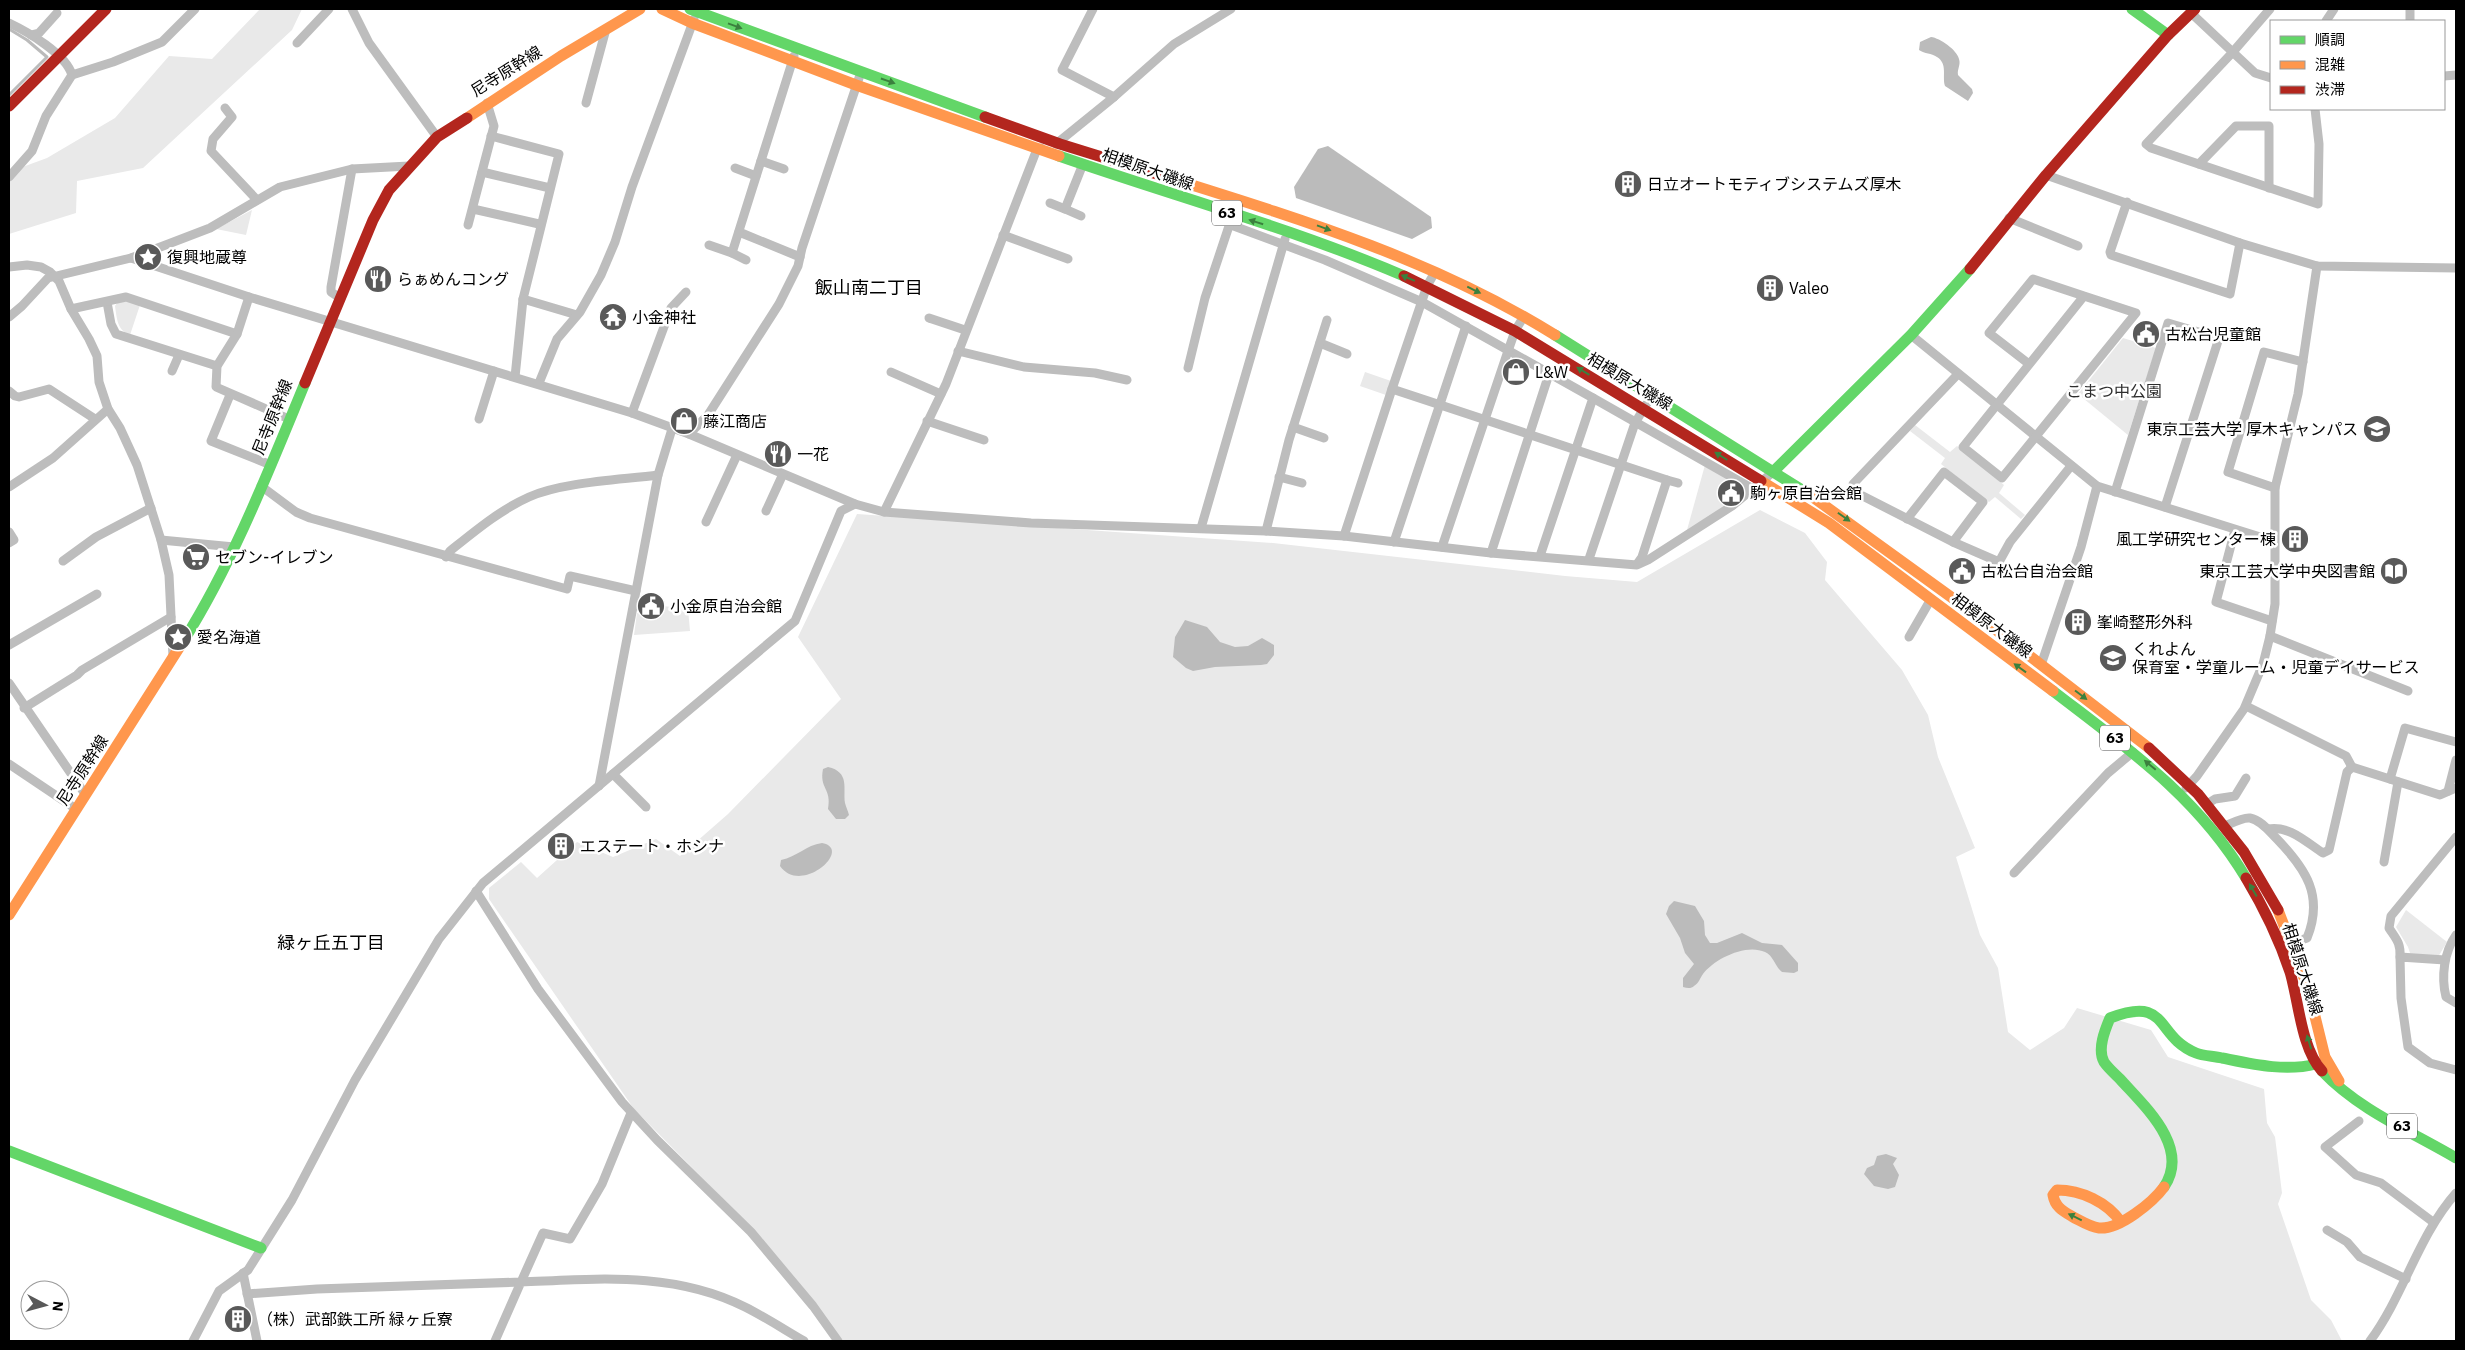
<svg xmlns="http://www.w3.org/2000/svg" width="2465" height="1350" font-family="'IBM Plex Sans','Noto Sans JP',sans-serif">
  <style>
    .green { fill: #e9e9e9 }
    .water { fill: #bbb }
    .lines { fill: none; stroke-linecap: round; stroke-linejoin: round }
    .stream { stroke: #bbb; stroke-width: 3 }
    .street { stroke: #bdbdbd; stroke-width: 9 }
    .fast { stroke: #63d668; stroke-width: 11 }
    .slow { stroke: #ff974d; stroke-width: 11 }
    .jam { stroke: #b3261e; stroke-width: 11 }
    .oneway { fill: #3b803e }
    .labels { text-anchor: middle; stroke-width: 5; stroke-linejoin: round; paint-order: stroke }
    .shield { fill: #fff; stroke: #4c4c4c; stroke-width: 1 }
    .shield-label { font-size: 15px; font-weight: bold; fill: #000 }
    .street-label { font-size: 16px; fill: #000; stroke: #fff }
    .poi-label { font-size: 16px; fill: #000; stroke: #fff; text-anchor: start }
    .park-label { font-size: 16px; fill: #2e2e2e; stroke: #fff }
    .neighbourhood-label { font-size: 18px; fill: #000; stroke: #fff }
  </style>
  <rect width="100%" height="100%" fill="#fff"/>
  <!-- green -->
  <g class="green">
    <polygon points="260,9 302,9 292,30 143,168 77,181 76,213 9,234 9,172 47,158 115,118 169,56 212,59"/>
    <polygon points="252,210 246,235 216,229"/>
    <path d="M126,301L140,305L130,335C117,330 117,319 115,306L117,303Z"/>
    <polygon points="2123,338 2156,348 2128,435 2078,394"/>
    <polygon points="1365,372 1391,381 1386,395 1360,386"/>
    <polygon points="1915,425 1950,452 1957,446 2004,485 1999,493 2025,515 2021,519 1995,497 1989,502 1941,464 1945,458 1910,431"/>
    <path d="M1705,465L1745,487C1739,501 1700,521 1687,530Z"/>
    <polygon points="1760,510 1805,533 1827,562 1825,580 1902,670 1928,715 1938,757 1975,848 1956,857 1980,935 1998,968 2008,1032 2030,1050 2064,1028 2077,1008 2151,1030 2168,1057 2264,1089 2267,1123 2275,1137 2282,1193 2278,1204 2311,1300 2331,1320 2342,1341 843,1341 755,1231 634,1109 489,899 489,888 521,862 537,878 577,842 613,857 656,839 680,856 728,814 841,699 798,637 857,514 1273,543 1565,576 1637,582"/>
    <polygon points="663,606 688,609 690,631 634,635 637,613 661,617"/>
    <polygon points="2406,910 2447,942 2438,957 2411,956 2408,947 2396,927"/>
  </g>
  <!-- water -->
  <g class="water">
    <path d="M1931,37C1940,38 1957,50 1959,59C1961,65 1957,69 1958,75L1972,89L1973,93L1968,101L1945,86C1942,76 1948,64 1937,57C1931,53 1925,54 1919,50L1920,42Z"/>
    <polygon points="1328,146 1431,217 1432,228 1412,239 1296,198 1294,187 1318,149"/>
    <polygon points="1185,620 1207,627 1220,642 1235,647 1248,646 1262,638 1274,645 1274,655 1267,664 1261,665 1215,667 1193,671 1186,668 1173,657 1175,637"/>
    <path d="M828,767C850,772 843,788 845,803C846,807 848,811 849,815L845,819H836L828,809C832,788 819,789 823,769Z"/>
    <path d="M822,843C854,849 801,896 780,866L781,860C797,857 806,845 822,843Z"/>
    <path d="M1674,901L1695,906L1704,921L1705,935L1710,943H1717L1742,933L1762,943L1782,945L1798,963V971L1794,973L1782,972C1775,967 1774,956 1765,952C1746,943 1714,959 1703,974C1700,978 1699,983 1694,986C1691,989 1687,988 1683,987V978L1694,964L1685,953L1680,938L1666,914L1669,906Z"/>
    <polygon points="1886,1154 1897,1158 1893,1164 1899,1175 1895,1187 1888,1189 1874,1186 1864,1174 1867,1168 1874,1165 1877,1156"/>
  </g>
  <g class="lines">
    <!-- stream -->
    <polyline class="stream" points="9,29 27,40 47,57 9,95"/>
    <!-- street -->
    <g class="street">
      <polyline points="352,9 369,43 437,137"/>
      <polyline points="1093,9 1062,70 1114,97"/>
      <polyline points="2270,9 2232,53 2146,144 2151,148 2318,204 2319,144 2315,109"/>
      <polyline points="2410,9 2410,21"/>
      <polyline points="2191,13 2255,73 2271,78"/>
      <polyline points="2326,21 2334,9"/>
      <path d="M9,23C28,32 66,54 72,75L46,116L32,151L9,177"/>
      <polyline points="31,35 39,33 57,13"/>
      <polyline points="297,43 329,9"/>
      <polyline points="72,75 113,62 162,42 195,9"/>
      <polyline points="2444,76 2456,75"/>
      <polyline points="586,103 606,29"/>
      <polyline points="225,108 232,117 213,139 211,151 257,200"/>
      <polyline points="491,136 559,154 523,299 577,315"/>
      <polyline points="1056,144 1114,97 1174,44 1231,9"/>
      <polyline points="761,161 784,169"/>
      <polyline points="2199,164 2236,126 2269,126 2269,188"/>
      <polyline points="735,168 756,176"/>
      <polyline points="482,172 550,188"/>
      <polyline points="2046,175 2240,243 2317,266 2456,268"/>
      <polyline points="2127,202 2110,252 2111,255 2230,294 2240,243"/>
      <polyline points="1050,203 1065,209"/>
      <polyline points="473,209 539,224"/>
      <polyline points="1081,216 1065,209 1083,164"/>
      <polyline points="2009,218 2078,246"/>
      <polyline points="468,225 494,126 487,103"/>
      <polyline points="1231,225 1325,260 1422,302 1593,398 1540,556"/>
      <polyline points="739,232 800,257"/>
      <polyline points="1003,235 1068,259"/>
      <polyline points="709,245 732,253 794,56"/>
      <polyline points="732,253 746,260"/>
      <polyline points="131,258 249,297"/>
      <polyline points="9,267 27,265 41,267 50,272 59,281 71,309 89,339 97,356 99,382 108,409 120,428 137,465 161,540 169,575 173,657"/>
      <polyline points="340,298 331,292 331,287 352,169"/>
      <polyline points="107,302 111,324 116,334 217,366"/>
      <polyline points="71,309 126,297 237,334"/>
      <polyline points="9,317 22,306 48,278 131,258 163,246 210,228 280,187 352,169 409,166"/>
      <polyline points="929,318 965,330"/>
      <polyline points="1911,335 2097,486 2273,541"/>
      <polyline points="1320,343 1347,354"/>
      <polyline points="958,351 1024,367 1095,373 1127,380"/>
      <polyline points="2029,364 1989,333 2033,279 2084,296 1963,447 2002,478 2136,313 2084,296"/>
      <polyline points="1188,368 1205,298 1238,199"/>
      <polyline points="172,371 179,355"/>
      <polyline points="891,372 941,394"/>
      <polyline points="1958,374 1853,484 1853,491 1953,542 1999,562 2010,542 2071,466"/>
      <polyline points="515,377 523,299"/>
      <polyline points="539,383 557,339 580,312 601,275 615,242 632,187 694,19"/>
      <polyline points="1392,389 1427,286 1435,272"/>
      <polyline points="9,391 15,396 19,397 49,389 95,419"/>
      <polyline points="230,395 211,441 271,465"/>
      <polyline points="1593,398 1753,489"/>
      <polyline points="632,413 671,308 686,292"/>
      <polyline points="289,419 216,387 217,366 237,334 249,297 632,413 689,434 855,504 884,512 1031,523 1266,531 1344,536 1491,553 1637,565 1648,560 1732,506 1773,472"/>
      <polyline points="479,419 494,371"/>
      <polyline points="927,421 984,440"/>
      <polyline points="1293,427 1324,438"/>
      <polyline points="689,434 708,415 779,304 798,266 802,248 861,72"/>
      <polyline points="1279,477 1302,483"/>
      <polyline points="1667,480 1678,483"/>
      <polyline points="261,486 296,512 310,518 567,589 570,576 636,591"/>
      <polyline points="9,487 53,458 108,409"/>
      <polyline points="2275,488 2228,472 2264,352 2303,362"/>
      <polyline points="2115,492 2168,323 2219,338 2165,507"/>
      <polyline points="766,511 783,474"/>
      <polyline points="884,512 946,384 1037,149 1041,148"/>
      <polyline points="1907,519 1944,472 1983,502 1953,542"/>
      <polyline points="706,522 737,455"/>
      <polyline points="1201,528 1285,239"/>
      <polyline points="2235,530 2216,602 2272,621"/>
      <polyline points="1266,531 1289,440 1327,320"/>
      <polyline points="9,532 14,540 9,543"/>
      <polyline points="1344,536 1392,389 1667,480 1642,557 1637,564"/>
      <polyline points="161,540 234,547"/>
      <polyline points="1394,542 1466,326"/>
      <polyline points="1442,547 1508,351 1515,331 1524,316"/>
      <polyline points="1491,553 1549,374"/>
      <path d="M446,557L450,551C475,531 500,510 529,497C563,482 620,480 658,475"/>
      <polyline points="1589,559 1635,423 1652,395"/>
      <polyline points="63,561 96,537 151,508"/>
      <polyline points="2270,636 2408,691"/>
      <polyline points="1909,637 1931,599"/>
      <polyline points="9,645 97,594"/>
      <polyline points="2041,665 2081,547 2097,486"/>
      <polyline points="9,683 85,794"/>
      <polyline points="2246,706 2346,756 2352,767"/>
      <polyline points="24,708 77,675 82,670 171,617"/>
      <polyline points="9,764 76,809"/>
      <polyline points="613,774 646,807"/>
      <polyline points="2390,779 2405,728 2456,742"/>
      <polyline points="599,786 658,475 672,429"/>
      <polyline points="2186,788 2197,776 2244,709 2263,664 2270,636 2275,604 2275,488 2298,394 2317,266"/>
      <polyline points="2448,791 2456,760"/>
      <polyline points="2207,804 2215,799 2235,796 2246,778"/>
      <path d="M2225,826C2232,823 2243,817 2250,818C2261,820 2270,832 2277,839C2306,869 2324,896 2307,938L2293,943"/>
      <path d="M2268,829C2289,825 2306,842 2323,853L2329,850L2347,772L2352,767L2440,795L2456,788"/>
      <polyline points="2384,862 2398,782"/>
      <polyline points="2014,873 2108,773 2133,752"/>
      <polyline points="476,891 538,989 622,1102 657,1140 751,1232 813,1306 838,1341"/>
      <path d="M2456,935C2444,952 2441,977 2446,997L2456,1003"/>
      <path d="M2400,957C2401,943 2396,939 2389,928L2391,916L2456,837"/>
      <polyline points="2445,960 2400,957 2401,998 2408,1047 2430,1063 2456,1070"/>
      <polyline points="2359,1121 2325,1147 2356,1175 2381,1183 2433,1222"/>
      <polyline points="2327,1230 2347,1242 2360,1257 2406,1279"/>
      <polyline points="243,1273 257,1341"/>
      <polyline points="247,1294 317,1289 521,1282 543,1233 570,1239 602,1184 631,1113"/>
      <polyline points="193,1341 219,1291 248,1270 292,1200 355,1080 439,939 483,883 795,621 841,511 855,504"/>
      <path d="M495,1341L521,1282C597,1279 674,1271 745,1307C765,1317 785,1330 804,1341"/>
      <path d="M2370,1341C2404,1295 2418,1236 2456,1193"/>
    </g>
    <!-- fast -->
    <g class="fast">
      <polyline points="690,9 985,117"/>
      <polyline points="2132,9 2168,35"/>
      <path d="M1059,156C1174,196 1292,228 1404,276"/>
      <polyline points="1555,335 1810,495"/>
      <polyline points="1773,472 1911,335 1970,269"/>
      <path d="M184,640C234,560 269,470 305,383"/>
      <path d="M2053,691C2127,748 2197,796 2246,878"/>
      <path d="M2322,1071C2359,1110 2410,1131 2456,1158"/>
      <polyline points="9,1151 261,1248"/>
      <path d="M2164,1187C2191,1147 2144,1106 2120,1079C2115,1074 2108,1068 2104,1062C2097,1049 2105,1030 2110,1018C2170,995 2154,1036 2196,1053C2203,1056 2214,1056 2222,1058C2252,1064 2285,1072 2316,1064"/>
    </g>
    <!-- slow -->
    <g class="slow">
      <polyline points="662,9 692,23 856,85 1059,156"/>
      <polyline points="467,118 561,56 640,9"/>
      <path d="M1176,180C1307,221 1438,262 1555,335"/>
      <polyline points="1761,481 1829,523 2053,691"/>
      <polyline points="1810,495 1987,623 2149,748"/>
      <polyline points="2278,910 2308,988 2325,1057 2339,1081"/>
      <polyline points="9,915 184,640"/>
      <path d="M2121,1222C2107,1202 2081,1190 2057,1190L2053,1195C2055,1207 2063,1211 2073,1217C2081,1221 2090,1227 2099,1228C2119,1230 2153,1202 2164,1187"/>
    </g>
    <!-- jam -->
    <g class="jam">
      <polyline points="9,106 106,9"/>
      <polyline points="985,117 1060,144 1176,180"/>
      <polyline points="1970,269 2046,175 2168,35 2195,9"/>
      <polyline points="1404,276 1515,331 1761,481"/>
      <polyline points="305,383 373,220 389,190 437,137 467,118"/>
      <polyline points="2149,748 2198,794 2244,852 2278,910"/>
      <path d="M2246,878C2264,908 2279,939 2290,972C2299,1002 2301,1048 2322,1071"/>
    </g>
  </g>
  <!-- one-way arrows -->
  <defs><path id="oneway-solid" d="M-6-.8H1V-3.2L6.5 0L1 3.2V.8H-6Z" transform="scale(1.25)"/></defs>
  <g class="oneway">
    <use href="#oneway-solid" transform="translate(735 26) rotate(20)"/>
    <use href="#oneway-solid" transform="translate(888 81) rotate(19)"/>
    <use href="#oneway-solid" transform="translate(1256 222) rotate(-163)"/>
    <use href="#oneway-solid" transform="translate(1324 228) rotate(20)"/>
    <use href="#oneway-solid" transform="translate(1408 278) rotate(-157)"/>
    <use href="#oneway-solid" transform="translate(1474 290) rotate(26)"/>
    <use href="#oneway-solid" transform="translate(1583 371) rotate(-149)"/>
    <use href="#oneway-solid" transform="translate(1721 456) rotate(-148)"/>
    <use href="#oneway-solid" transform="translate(1844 517) rotate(35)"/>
    <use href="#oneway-solid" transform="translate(2020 668) rotate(-144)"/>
    <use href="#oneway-solid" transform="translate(2081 695) rotate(37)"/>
    <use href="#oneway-solid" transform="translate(2150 765) rotate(-140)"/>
    <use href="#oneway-solid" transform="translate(2253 890) rotate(-120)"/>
    <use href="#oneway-solid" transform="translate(2309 1042) rotate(-107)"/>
    <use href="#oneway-solid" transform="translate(2075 1217) rotate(-154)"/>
  </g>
  <!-- icons -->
  <defs>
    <symbol id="building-disc" viewBox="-11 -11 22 22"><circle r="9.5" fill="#595959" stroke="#fff"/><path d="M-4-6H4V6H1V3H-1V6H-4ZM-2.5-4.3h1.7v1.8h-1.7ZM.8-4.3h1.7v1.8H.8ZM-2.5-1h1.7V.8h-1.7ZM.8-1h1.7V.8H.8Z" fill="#fff"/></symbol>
    <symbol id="sight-disc" viewBox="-11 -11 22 22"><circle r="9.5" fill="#595959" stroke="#fff"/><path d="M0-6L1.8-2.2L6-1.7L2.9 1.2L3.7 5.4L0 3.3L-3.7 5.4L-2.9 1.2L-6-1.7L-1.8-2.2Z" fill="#fff"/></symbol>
    <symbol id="restaurant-disc" viewBox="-11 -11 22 22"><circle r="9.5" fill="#595959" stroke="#fff"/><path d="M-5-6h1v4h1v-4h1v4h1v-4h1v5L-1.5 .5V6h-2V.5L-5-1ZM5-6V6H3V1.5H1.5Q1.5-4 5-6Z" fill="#fff"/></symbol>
    <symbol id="temple-disc" viewBox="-11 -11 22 22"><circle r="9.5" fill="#595959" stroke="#fff"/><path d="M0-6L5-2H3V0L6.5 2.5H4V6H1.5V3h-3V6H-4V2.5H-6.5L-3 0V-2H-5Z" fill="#fff"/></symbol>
    <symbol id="civic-disc" viewBox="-11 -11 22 22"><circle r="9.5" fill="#595959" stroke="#fff"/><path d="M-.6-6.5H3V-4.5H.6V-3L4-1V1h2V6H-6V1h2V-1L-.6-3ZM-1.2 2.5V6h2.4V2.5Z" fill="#fff"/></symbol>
    <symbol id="shop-disc" viewBox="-11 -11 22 22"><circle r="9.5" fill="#595959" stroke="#fff"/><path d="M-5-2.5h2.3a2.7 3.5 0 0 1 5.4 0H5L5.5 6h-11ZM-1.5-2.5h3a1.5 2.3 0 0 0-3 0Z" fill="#fff"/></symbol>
    <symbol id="university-disc" viewBox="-11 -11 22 22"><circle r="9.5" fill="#595959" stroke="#fff"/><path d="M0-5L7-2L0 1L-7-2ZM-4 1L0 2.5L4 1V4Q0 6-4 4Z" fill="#fff"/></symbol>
    <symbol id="supermarket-disc" viewBox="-11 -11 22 22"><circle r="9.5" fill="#595959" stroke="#fff"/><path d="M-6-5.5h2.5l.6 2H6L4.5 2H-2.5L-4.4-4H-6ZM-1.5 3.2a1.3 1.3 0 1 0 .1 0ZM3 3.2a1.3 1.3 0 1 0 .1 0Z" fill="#fff"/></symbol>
    <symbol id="library-disc" viewBox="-11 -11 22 22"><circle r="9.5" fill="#595959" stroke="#fff"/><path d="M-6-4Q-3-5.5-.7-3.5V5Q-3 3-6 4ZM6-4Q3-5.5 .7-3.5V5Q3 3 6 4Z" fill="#fff"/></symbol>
    <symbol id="school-disc" viewBox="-11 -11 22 22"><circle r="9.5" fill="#595959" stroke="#fff"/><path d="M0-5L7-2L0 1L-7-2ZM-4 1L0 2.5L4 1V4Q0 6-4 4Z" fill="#fff"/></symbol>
  </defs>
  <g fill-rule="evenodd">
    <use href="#building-disc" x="1612" y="168" width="32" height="32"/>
    <use href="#sight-disc" x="132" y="241" width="32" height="32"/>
    <use href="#restaurant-disc" x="362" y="263" width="32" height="32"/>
    <use href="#building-disc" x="1754" y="272" width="32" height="32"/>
    <use href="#temple-disc" x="597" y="301" width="32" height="32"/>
    <use href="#civic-disc" x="2130" y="318" width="32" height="32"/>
    <use href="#shop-disc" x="1500" y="356" width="32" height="32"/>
    <use href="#shop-disc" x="668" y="405" width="32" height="32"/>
    <use href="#university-disc" x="2361" y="413" width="32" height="32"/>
    <use href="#restaurant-disc" x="762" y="438" width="32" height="32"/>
    <use href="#civic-disc" x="1715" y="477" width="32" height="32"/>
    <use href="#building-disc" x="2279" y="523" width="32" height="32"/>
    <use href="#supermarket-disc" x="180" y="541" width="32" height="32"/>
    <use href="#civic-disc" x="1946" y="555" width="32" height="32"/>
    <use href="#library-disc" x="2378" y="555" width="32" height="32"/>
    <use href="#civic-disc" x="635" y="590" width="32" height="32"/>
    <use href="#building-disc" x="2062" y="606" width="32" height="32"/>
    <use href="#sight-disc" x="162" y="621" width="32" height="32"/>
    <use href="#school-disc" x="2097" y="642" width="32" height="32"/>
    <use href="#building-disc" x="545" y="830" width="32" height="32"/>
    <use href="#building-disc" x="222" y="1303" width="32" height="32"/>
  </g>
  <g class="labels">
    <!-- shield labels -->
    <g class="shield">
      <rect x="1212" y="200.5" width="30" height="25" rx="4"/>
      <rect x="2100" y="725.5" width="30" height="25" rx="4"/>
      <rect x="2387" y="1113.5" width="30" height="25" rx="4"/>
    </g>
    <g class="shield-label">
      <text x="1227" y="218">63</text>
      <text x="2115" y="743">63</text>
      <text x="2402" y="1131">63</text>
    </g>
    <!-- street labels -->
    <g class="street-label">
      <text transform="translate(506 71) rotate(-32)" y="6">尼寺原幹線</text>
      <text transform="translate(1148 169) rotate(19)" y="6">相模原大磯線</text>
      <text transform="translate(1630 381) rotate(31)" y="6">相模原大磯線</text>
      <text transform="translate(272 417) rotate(-68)" y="6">尼寺原幹線</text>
      <text transform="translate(1992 625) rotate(37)" y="6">相模原大磯線</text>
      <text transform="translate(82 770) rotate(-57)" y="6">尼寺原幹線</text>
      <text transform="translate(2303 969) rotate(72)" y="6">相模原大磯線</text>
    </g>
    <!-- poi labels -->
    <g class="poi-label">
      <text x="1647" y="190">日立オートモティブシステムズ厚木</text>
      <text x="167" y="263">復興地蔵尊</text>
      <text x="397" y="285">らぁめんコング</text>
      <text x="1789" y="294">Valeo</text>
      <text x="632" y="323">小金神社</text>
      <text x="2165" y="340">古松台児童館</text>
      <text x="1535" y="378">L&amp;W</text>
      <text x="703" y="427">藤江商店</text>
      <text x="2358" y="435" text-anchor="end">東京工芸大学 厚木キャンパス</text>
      <text x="797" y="460">一花</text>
      <text x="1750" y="499">駒ヶ原自治会館</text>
      <text x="2276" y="545" text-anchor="end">風工学研究センター棟</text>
      <text x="215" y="563">セブン-イレブン</text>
      <text x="1981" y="577">古松台自治会館</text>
      <text x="2375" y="577" text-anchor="end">東京工芸大学中央図書館</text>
      <text x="670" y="612">小金原自治会館</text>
      <text x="2097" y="628">峯崎整形外科</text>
      <text x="197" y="643">愛名海道</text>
      <text x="2132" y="655">くれよん<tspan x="2132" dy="18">保育室・学童ルーム・児童デイサービス</tspan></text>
      <text x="580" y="852">エステート・ホシナ</text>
      <text x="257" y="1325">（株）武部鉄工所 緑ヶ丘寮</text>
    </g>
    <!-- park labels -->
    <g class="park-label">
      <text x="2114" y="397">こまつ中公園</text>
    </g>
    <!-- neighbourhood labels -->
    <g class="neighbourhood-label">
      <text x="869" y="294">飯山南二丁目</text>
      <text x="331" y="949">緑ヶ丘五丁目</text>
    </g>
  </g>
  <!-- border -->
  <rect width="2465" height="1350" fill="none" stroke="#000000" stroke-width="20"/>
  <!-- legend -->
  <rect x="2270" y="20" width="175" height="90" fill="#ffffff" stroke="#999999"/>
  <rect x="2280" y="36" width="25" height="8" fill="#63d668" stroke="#999999"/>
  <text x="2315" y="45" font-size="15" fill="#000000">順調</text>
  <rect x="2280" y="61" width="25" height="8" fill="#ff974d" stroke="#999999"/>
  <text x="2315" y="70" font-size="15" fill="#000000">混雑</text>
  <rect x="2280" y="86" width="25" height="8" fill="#b3261e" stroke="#999999"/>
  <text x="2315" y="95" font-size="15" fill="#000000">渋滞</text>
  <!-- north arrow -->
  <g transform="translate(45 1305) rotate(96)"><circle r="24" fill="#ffffff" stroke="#999999"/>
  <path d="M0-4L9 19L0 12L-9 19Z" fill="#595959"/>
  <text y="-8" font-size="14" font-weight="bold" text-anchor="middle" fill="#000000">N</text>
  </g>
</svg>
